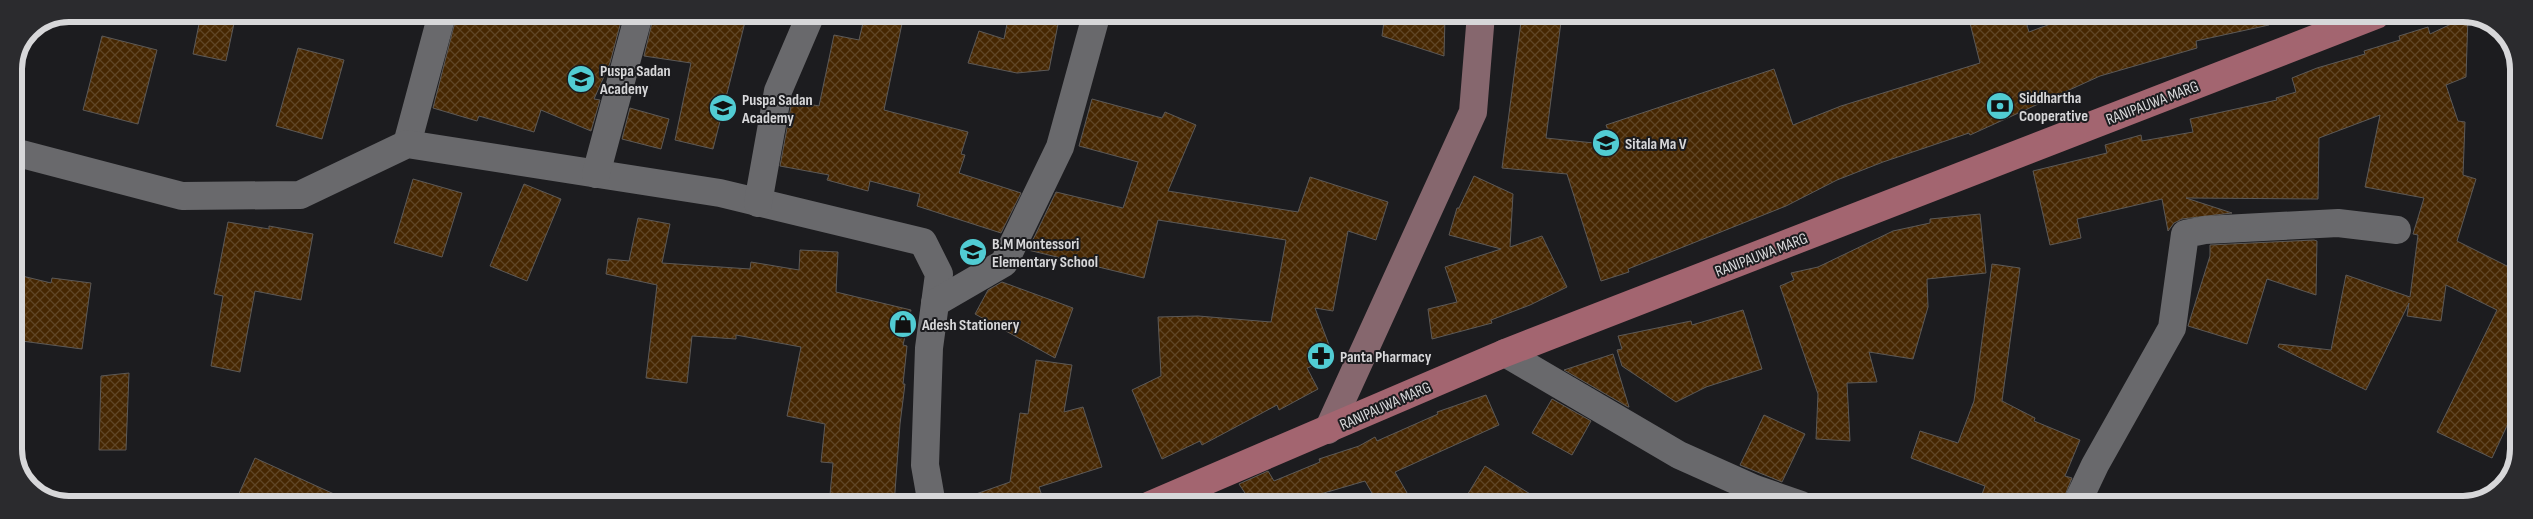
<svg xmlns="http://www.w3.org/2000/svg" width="2533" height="519" font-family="'Sofia Sans Condensed',sans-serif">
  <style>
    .building { fill: url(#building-cross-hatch); stroke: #5c5957 }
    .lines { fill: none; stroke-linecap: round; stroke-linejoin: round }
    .minor { stroke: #69696c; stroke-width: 28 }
    .secondary { stroke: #86676e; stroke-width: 28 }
    .primary { stroke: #a36570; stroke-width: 28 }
    .labels { text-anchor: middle; stroke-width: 4; stroke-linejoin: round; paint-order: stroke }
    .poi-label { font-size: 16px; font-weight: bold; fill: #d7d7d9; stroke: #1c1c1f; text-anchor: start }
    .street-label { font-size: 16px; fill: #d7d7d9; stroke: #1c1c1f }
    .rim { fill: none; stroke: #d7d7d9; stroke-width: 6 }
  </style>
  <defs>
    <pattern id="building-cross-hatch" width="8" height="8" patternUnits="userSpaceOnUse" patternTransform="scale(1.25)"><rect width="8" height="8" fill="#462702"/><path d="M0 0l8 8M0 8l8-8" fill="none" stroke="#604626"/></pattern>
  </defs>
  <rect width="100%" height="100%" fill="#1c1c1f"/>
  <!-- building -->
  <g class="building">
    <polygon points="201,14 236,14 226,61 193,54"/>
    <polygon points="457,14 487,14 516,23 519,14 623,14 610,63 594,99 600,100 591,131 541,110 534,132 479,116 477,121 433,108"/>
    <polygon points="654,14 747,14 713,149 675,140 691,63 644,56"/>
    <polygon points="865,14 904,14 884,110 968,132 961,154 965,155 959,173 1021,193 1001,233 917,206 920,194 870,181 868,191 827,180 829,175 780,166 792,101 819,106 834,35 859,40"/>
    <polygon points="1009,14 1060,14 1049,70 1017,73 968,63 979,31 1004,39"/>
    <polygon points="1385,14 1445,16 1444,56 1382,36"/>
    <polygon points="1522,14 1562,14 1546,138 1613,145 1606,125 1774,69 1793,125 1841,106 1980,63 1968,15 2024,15 2029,32 2074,15 2268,15 2269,25 2196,41 2197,48 2100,76 1970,135 1969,133 1883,162 1837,180 1786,206 1628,269 1629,272 1601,281 1567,174 1502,168"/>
    <polygon points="2468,16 2466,77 2446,85 2458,121 2465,122 2463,175 2476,179 2457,241 2517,271 2518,267 2518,402 2492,458 2437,432 2497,310 2446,285 2441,321 2407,316 2409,303 2366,390 2278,347 2279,344 2331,350 2346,275 2410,297 2418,235 2413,234 2424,198 2365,187 2380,115 2319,138 2318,199 2186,198 2232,213 2182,219 2174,223 2168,231 2162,199 2077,219 2081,238 2050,245 2033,171 2107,153 2105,145 2141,135 2142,141 2193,132 2190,119 2277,100 2276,98 2296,92 2292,78 2317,68 2365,54 2364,51 2400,40 2399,36 2428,27 2430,34"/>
    <polygon points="102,36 157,50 138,124 83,110"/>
    <polygon points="298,48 344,60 322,139 276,126"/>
    <polygon points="1092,99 1162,118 1165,112 1196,125 1168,191 1298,212 1310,177 1388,202 1376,240 1348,231 1333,311 1315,308 1334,358 1307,368 1318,389 1279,410 1277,405 1202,445 1200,441 1162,459 1132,390 1161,376 1158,317 1198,316 1271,322 1286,240 1158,220 1144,278 1028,250 1056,192 1123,208 1138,162 1079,146"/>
    <polygon points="630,108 669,119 661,149 622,139"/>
    <polygon points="1474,176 1513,194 1510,247 1542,236 1567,287 1530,305 1491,320 1492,323 1432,339 1428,309 1457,302 1445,267 1501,249 1449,235 1457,208 1459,208"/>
    <polygon points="413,179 462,193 442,257 394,243"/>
    <polygon points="524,184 561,199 527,281 490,266"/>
    <polygon points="1980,214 1986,273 1927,279 1928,307 1913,359 1869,352 1877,382 1847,383 1850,441 1816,439 1818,394 1780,286 1794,280 1791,273 1818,267 1893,231 1930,223 1930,219"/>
    <polygon points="638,218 670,224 662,263 750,269 751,262 799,270 800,250 838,252 836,292 911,310 903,345 907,346 903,384 905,384 900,424 894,505 829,505 833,463 821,462 825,424 787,416 801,347 736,335 736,339 692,336 687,383 646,378 657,285 606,274 608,259 629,261"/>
    <polygon points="228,222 269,229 269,226 313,234 301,300 255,291 240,372 211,366 223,296 214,294"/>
    <polygon points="2314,240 2317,241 2316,295 2267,279 2247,344 2188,326 2210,256 2210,245"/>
    <polygon points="1992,264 2020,268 2002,401 2035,418 2034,421 2080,440 2065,476 2072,478 2061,505 1978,505 1985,486 1911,458 1920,431 1958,443 1974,401"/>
    <polygon points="14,274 51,283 52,278 91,283 82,349 14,340"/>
    <polygon points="1002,282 1073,308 1055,358 975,314 988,290"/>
    <polygon points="1743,310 1762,369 1706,387 1676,402 1622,366 1617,350 1622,349 1618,336 1691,321 1692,325"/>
    <polygon points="1613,354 1629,407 1628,407 1564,370"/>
    <polygon points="1036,360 1072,365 1064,412 1083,407 1102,467 1039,487 1045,505 957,505 956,501 1010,482 1020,413 1028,414"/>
    <polygon points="129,373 126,450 99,450 101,376"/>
    <polygon points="1486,395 1499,425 1395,472 1414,505 1379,505 1365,481 1317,495 1321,505 1218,505 1245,493 1239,484 1268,471 1274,481 1320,462 1319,459 1359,446 1375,437 1377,441 1438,414 1437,412"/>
    <polygon points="1552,399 1591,421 1572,455 1532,433"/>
    <polygon points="1764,415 1805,434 1782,482 1740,465"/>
    <polygon points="255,458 356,504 251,504 237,498"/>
    <polygon points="1485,466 1548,505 1461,505"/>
  </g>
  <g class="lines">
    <!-- minor -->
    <g class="minor">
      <polyline points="407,144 442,14"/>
      <polyline points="14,152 182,196 300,195 407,144 720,193 923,242 939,274 929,348 925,465 932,505"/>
      <polyline points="596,174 639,14"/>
      <polyline points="758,203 778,91 811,14"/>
      <polyline points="935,303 1004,263 1060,147 1096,16"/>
      <polyline points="1505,353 1679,455 1755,489 1801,505"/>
      <polyline points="2076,505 2095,465 2172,328 2185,234 2205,230 2338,223 2397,230"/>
    </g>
    <!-- secondary -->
    <polyline class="secondary" points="1328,430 1473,112 1481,14"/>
    <!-- primary -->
    <polyline class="primary" points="1150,505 1505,353 2376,15"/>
  </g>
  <!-- icons -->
  <defs>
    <symbol id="school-disc" viewBox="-11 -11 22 22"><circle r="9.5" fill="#51ccd3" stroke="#1c1c1f"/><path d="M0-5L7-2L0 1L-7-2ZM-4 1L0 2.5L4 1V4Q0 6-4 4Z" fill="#111"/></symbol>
    <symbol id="bank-disc" viewBox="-11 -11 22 22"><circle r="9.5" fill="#51ccd3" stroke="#1c1c1f"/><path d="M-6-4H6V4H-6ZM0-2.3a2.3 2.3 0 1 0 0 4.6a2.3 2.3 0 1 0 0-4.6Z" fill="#111"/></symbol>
    <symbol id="shop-disc" viewBox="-11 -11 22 22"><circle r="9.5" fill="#51ccd3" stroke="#1c1c1f"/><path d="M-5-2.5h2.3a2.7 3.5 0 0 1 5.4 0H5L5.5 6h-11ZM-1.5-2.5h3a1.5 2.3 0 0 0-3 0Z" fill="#111"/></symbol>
    <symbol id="pharmacy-disc" viewBox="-11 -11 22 22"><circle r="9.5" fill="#51ccd3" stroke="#1c1c1f"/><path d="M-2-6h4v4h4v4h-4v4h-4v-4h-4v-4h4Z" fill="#111"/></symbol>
  </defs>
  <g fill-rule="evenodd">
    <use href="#school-disc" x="565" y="63" width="32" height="32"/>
    <use href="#bank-disc" x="1984" y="90" width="32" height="32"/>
    <use href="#school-disc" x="707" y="92" width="32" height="32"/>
    <use href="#school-disc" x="1590" y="127" width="32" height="32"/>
    <use href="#school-disc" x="957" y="236" width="32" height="32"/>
    <use href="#shop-disc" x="887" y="308" width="32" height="32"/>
    <use href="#pharmacy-disc" x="1305" y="340" width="32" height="32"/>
  </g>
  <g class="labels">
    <!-- poi labels -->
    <g class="poi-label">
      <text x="600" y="76">Puspa Sadan<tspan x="600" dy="18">Acadeny</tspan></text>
      <text x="2019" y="103">Siddhartha<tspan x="2019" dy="18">Cooperative</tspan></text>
      <text x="742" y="105">Puspa Sadan<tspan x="742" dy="18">Academy</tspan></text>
      <text x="1625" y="149">Sitala Ma V</text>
      <text x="992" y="249">B.M Montessori<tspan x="992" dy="18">Elementary School</tspan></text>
      <text x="922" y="330">Adesh Stationery</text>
      <text x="1340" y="362">Panta Pharmacy</text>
    </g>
    <!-- street labels -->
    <g class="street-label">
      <text transform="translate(2152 102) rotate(-21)" y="6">RANIPAUWA MARG</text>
      <text transform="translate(1761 254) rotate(-21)" y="6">RANIPAUWA MARG</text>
      <text transform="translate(1385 405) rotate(-24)" y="6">RANIPAUWA MARG</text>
    </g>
  </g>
  <!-- crop -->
  <path d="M0 0H2533V519H0ZM69 22H2463A47 47 0 0 1 2510 69V449A47 47 0 0 1 2463 496H69A47 47 0 0 1 22 449V69A47 47 0 0 1 69 22Z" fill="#2b2b2e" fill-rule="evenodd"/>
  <path class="rim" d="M69 22H2463A47 47 0 0 1 2510 69V449A47 47 0 0 1 2463 496H69A47 47 0 0 1 22 449V69A47 47 0 0 1 69 22Z"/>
</svg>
